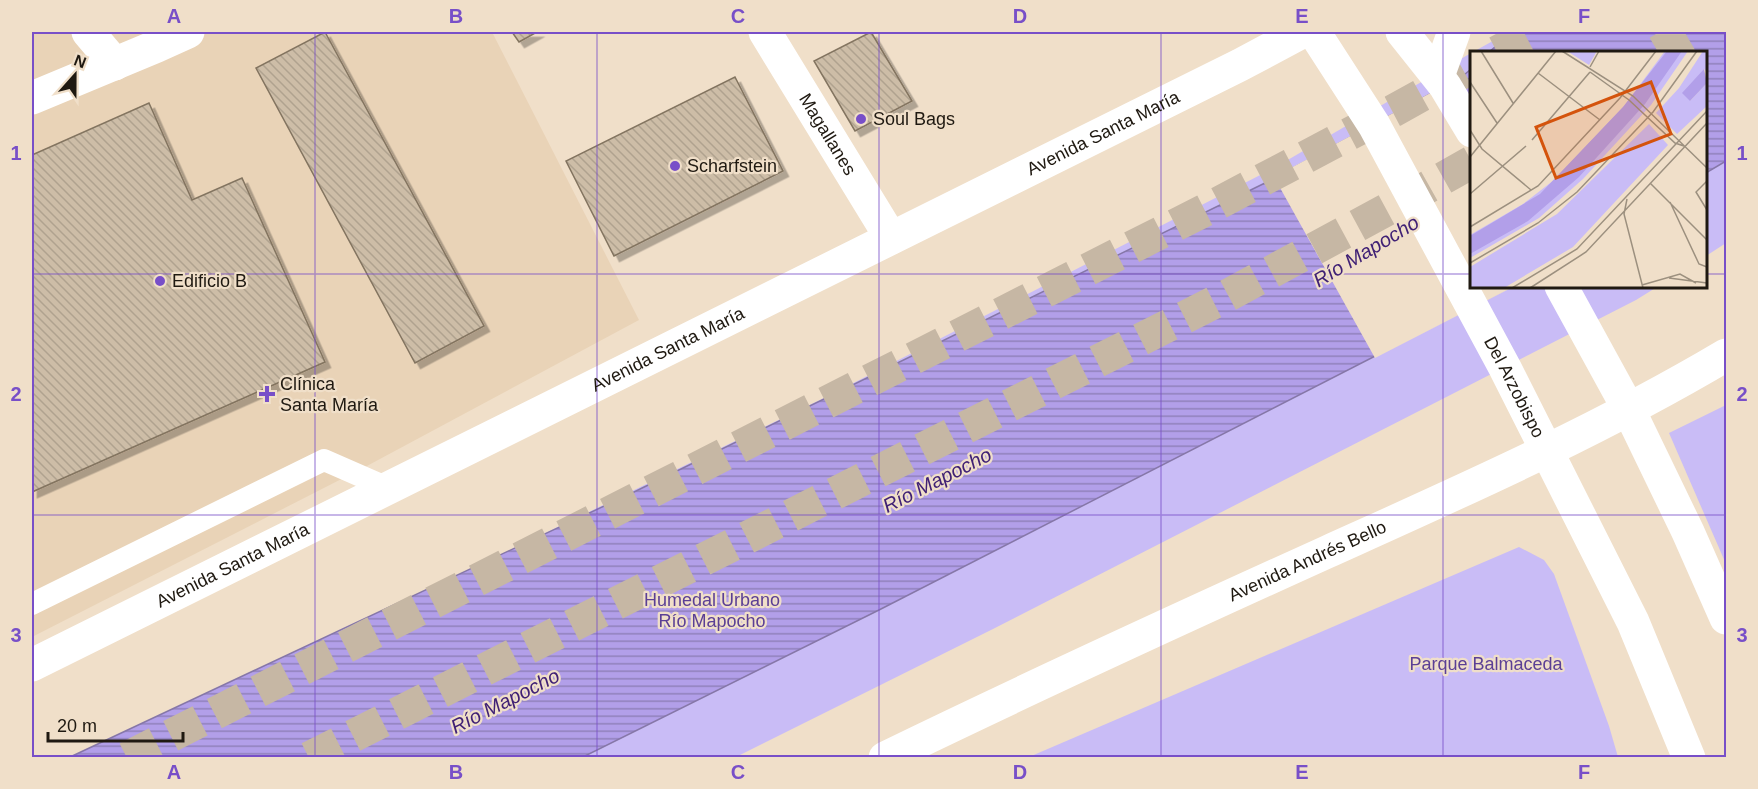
<svg xmlns="http://www.w3.org/2000/svg" width="1758" height="789" font-family="Arial,sans-serif">
  <style>
    .built { fill: #e9d3b7 }
    .park { fill: #c9bcf6 }
    .water { fill: url(#water-rules); stroke: #8677a8; stroke-width: 1.5 }
    .pier { fill: #f0dfc9 }
    .building { fill: url(#building-back-hatch); stroke: #837460; stroke-width: 1.5; filter: url(#shadow) }
    .lines { fill: none; stroke-linecap: round; stroke-linejoin: round }
    .motorway-tunnel { stroke: #c6b7a4; stroke-width: 33; stroke-dasharray: 33 16; stroke-linecap: butt }
    .service { stroke: #fff; stroke-width: 22 }
    .pedestrian { stroke: #fff; stroke-width: 33 }
    .minor { stroke: #fff; stroke-width: 33 }
    .primary { stroke: #fff; stroke-width: 33 }
    .grid { fill: none; stroke: #784fc8; stroke-width: 1.5; stroke-opacity: 0.55 }
    .poi-dot { fill: #784fc8; stroke: #f0dfc9; stroke-width: 2 }
    .labels { text-anchor: middle; stroke-width: 4.5; stroke-linejoin: round; paint-order: stroke }
    .poi-label { font-size: 18px; fill: #1f1911; stroke: #f0dfc9; text-anchor: start }
    .street-label { font-size: 18px; fill: #1f1911; stroke: #f0dfc9 }
    .park-label { font-size: 18px; fill: #5b3f95; stroke: #f0dfc9 }
    .water-label { font-size: 20px; font-style: italic; fill: #402175; stroke: #f0dfc9 }
    .inset-road { fill: none; stroke: #9c907f; stroke-width: 1.5 }
    .view { fill: #d4530c; fill-opacity: 0.15; stroke: #d4530c; stroke-width: 3 }
    .inset-edge { fill: none; stroke: #1f1911; stroke-width: 3 }
    .neatline { fill: none; stroke: #784fc8; stroke-width: 2 }
    .grid-label { font-size: 20px; text-anchor: middle; font-weight: bold; fill: #784fc8 }
  </style>
  <defs>
    <pattern id="water-rules" width="6" height="5" patternUnits="userSpaceOnUse" patternTransform="scale(1.5)"><rect width="6" height="5" fill="#b29fe9"/><path d="M0 2.5h6" fill="none" stroke="#9081bb"/></pattern>
    <pattern id="building-back-hatch" width="6" height="6" patternUnits="userSpaceOnUse" patternTransform="scale(1.5)"><rect width="6" height="6" fill="#cdbda7"/><path d="M-1 5l2 2M0 0l6 6M5-1l2 2" fill="none" stroke="#b0a28f"/></pattern>
    <filter id="shadow"><feDropShadow dx="5.5" dy="5.5" stdDeviation="0" flood-color="#0004"/></filter>
  </defs>
  <rect width="100%" height="100%" fill="#f0dfc9"/>
  <!-- built -->
  <polygon class="built" points="32,32 492,32 639,320 365,467 32,637"/>
  <!-- park -->
  <g class="park">
    <polygon points="1509,32 1726,32 1726,243 1706,256 1706,52 1473,52"/>
    <polygon points="1471,53 1472,286 1657,287 1636,300 993,629 736,757 71,758 207,697 826,397 1274,168"/>
    <polygon points="1726,405 1726,564 1669,433"/>
    <polygon points="1519,547 1544,560 1554,574 1609,726 1618,757 1029,757"/>
  </g>
  <!-- water -->
  <g class="water">
    <polygon points="1513,32 1726,32 1726,161 1706,173 1706,52 1489,52"/>
    <polygon points="1471,69 1472,286 1510,287 879,610 583,757 68,758 634,492 1265,183 1445,86 1464,75"/>
  </g>
  <!-- pier -->
  <polygon class="pier" points="1464,75 1460,88 1472,108 1472,286 1513,287 1375,358 1274,177"/>
  <!-- building -->
  <g class="building">
    <polygon points="325,32 484,326 415,363 256,68"/>
    <polygon points="512,32 537,32 519,42"/>
    <polygon points="871,32 912,101 855,131 814,61"/>
    <polygon points="735,77 783,171 614,256 566,161"/>
    <polygon points="149,103 192,200 242,178 325,362 32,492 32,155"/>
  </g>
  <g class="lines">
    <!-- motorway-tunnel -->
    <g class="motorway-tunnel">
      <polyline points="1497,52 1535,32"/>
      <polyline points="1658,52 1692,32"/>
      <polyline points="127,758 1211,207 1393,111 1472,67"/>
      <polyline points="309,758 1221,299 1401,202 1472,162"/>
    </g>
    <!-- service -->
    <polyline class="service" points="32,604 324,460 388,488"/>
    <!-- pedestrian -->
    <polyline class="pedestrian" points="88,32 115,64"/>
    <!-- minor -->
    <g class="minor">
      <path id="s1" d="M765,32L891,238"/>
      <polyline points="32,98 157,46 188,32"/>
    </g>
    <!-- primary -->
    <g class="primary">
      <path id="s2" d="M1314,32L1374,125L1505,368L1633,622L1689,758"/>
      <polyline points="1402,32 1445,86 1472,131"/>
      <polyline points="1438,76 1454,32"/>
      <polyline points="1561,286 1629,410 1688,532 1726,618"/>
      <path id="s3" d="M32,665L1240,65L1302,32"/>
      <path id="s4" d="M885,758C1031,687 1179,619 1327,552C1462,491 1598,431 1726,355"/>
    </g>
  </g>
  <!-- grid -->
  <path class="grid" d="M315,32V758M597,32V758M879,32V758M1161,32V758M1443,32V758M32,274H1472M1706,274H1726M32,515H1726"/>
  <!-- markers -->
  <g class="poi-dot">
    <circle cx="861" cy="119" r="6"/>
    <circle cx="675" cy="166" r="6"/>
    <circle cx="160" cy="281" r="6"/>
    <path d="M264 385h6v6h6v6h-6v6h-6v-6h-6v-6h6z"/>
  </g>
  <g class="labels">
    <!-- poi labels -->
    <g class="poi-label">
      <text x="873" y="125">Soul Bags</text>
      <text x="687" y="172">Scharfstein</text>
      <text x="172" y="287">Edificio B</text>
      <text x="280" y="390">Clínica<tspan x="280" dy="21">Santa María</tspan></text>
    </g>
    <!-- street labels -->
    <g class="street-label">
      <text dy="6" stroke="none"><textPath href="#s3" startOffset="1196">Avenida Santa María</textPath></text>
      <text dy="6" stroke="none"><textPath href="#s1" startOffset="120">Magallanes</textPath></text>
      <text dy="6" stroke="none"><textPath href="#s3" startOffset="710">Avenida Santa María</textPath></text>
      <text dy="6" stroke="none"><textPath href="#s2" startOffset="408">Del Arzobispo</textPath></text>
      <text dy="6" stroke="none"><textPath href="#s4" startOffset="466">Avenida Andrés Bello</textPath></text>
      <text dy="6" stroke="none"><textPath href="#s3" startOffset="224">Avenida Santa María</textPath></text>
    </g>
    <!-- park labels -->
    <g class="park-label">
      <text x="712" y="606">Humedal Urbano<tspan x="712" dy="21">Río Mapocho</tspan></text>
      <text x="1486" y="670">Parque Balmaceda</text>
    </g>
    <!-- water labels -->
    <g class="water-label">
      <text transform="translate(1366 251) rotate(-31)" y="7">Río Mapocho</text>
      <text transform="translate(937 480) rotate(-27)" y="7">Río Mapocho</text>
      <text transform="translate(505 701) rotate(-27)" y="7">Río Mapocho</text>
    </g>
  </g>
  <!-- overview -->
  <g transform="translate(1470 51)">
    <rect width="237" height="237" fill="#f0dfc9"/>
    <path d="M97,0H127L119,14ZM195,0H218L181,54L113,128L69,167L0,207V184L53,153L84,129L154,55ZM233,0H237V21L234,18L220,50L237,32V55L207,83L186,62L209,37ZM179,73L198,94L103,196L34,237H0V216L87,163Z" fill="#c9bcf6"/>
    <path d="M197,0H212L175,53L109,126L58,170L0,203V185L70,143L153,56ZM234,18L237,32L220,50L212,42Z" fill="#b29fe9"/>
    <path class="inset-road" d="M11,0L43,52M92,0L163,45L237,117M120,16L129,0M120,21L159,49L205,92L214,95M68,22L130,69M0,31L27,72M0,79L12,98L61,139M62,89L120,21M0,106L86,0M237,130L226,141L237,159M180,132L237,189M0,143L56,95M157,148L154,163L173,237M200,151L229,213L237,216M0,176L68,135L150,47L186,0M0,212L68,172L107,141L183,61L227,0M199,227L237,232M172,234L210,223L226,232M42,237L107,198L237,60M60,237L116,201L237,72"/>
    <path class="view" d="M181,31L201,83L86,127L66,76Z"/>
    <rect width="237" height="237" class="inset-edge"/>
  </g>
  <!-- border -->
  <rect width="1758" height="789" fill="none" stroke="#f0dfc9" stroke-width="66"/>
  <!-- north arrow -->
  <g transform="translate(75 75) rotate(21)" stroke="#f0dfc9" stroke-width="4.5" paint-order="stroke">
  <path d="M0-4.5L10 22L0 15L-10 22Z" fill="#1f1911"/>
  <text y="-9" font-size="16" font-weight="bold" text-anchor="middle" fill="#1f1911">N</text>
  </g>
  <!-- scale -->
  <path d="M48 732v9h135v-9" fill="none" stroke="#1f1911" stroke-width="3"/>
  <text x="57" y="732" font-size="18" fill="#1f1911" stroke="#f0dfc9" stroke-width="4.5" paint-order="stroke">20 m</text>
  <rect x="33" y="33" width="1692" height="723" class="neatline"/>
  <g class="grid-label">
    <text x="174" y="23">A</text>
    <text x="456" y="23">B</text>
    <text x="738" y="23">C</text>
    <text x="1020" y="23">D</text>
    <text x="1302" y="23">E</text>
    <text x="1584" y="23">F</text>
    <text x="16" y="160">1</text>
    <text x="1742" y="160">1</text>
    <text x="16" y="401">2</text>
    <text x="1742" y="401">2</text>
    <text x="16" y="642">3</text>
    <text x="1742" y="642">3</text>
    <text x="174" y="779">A</text>
    <text x="456" y="779">B</text>
    <text x="738" y="779">C</text>
    <text x="1020" y="779">D</text>
    <text x="1302" y="779">E</text>
    <text x="1584" y="779">F</text>
  </g>
</svg>
